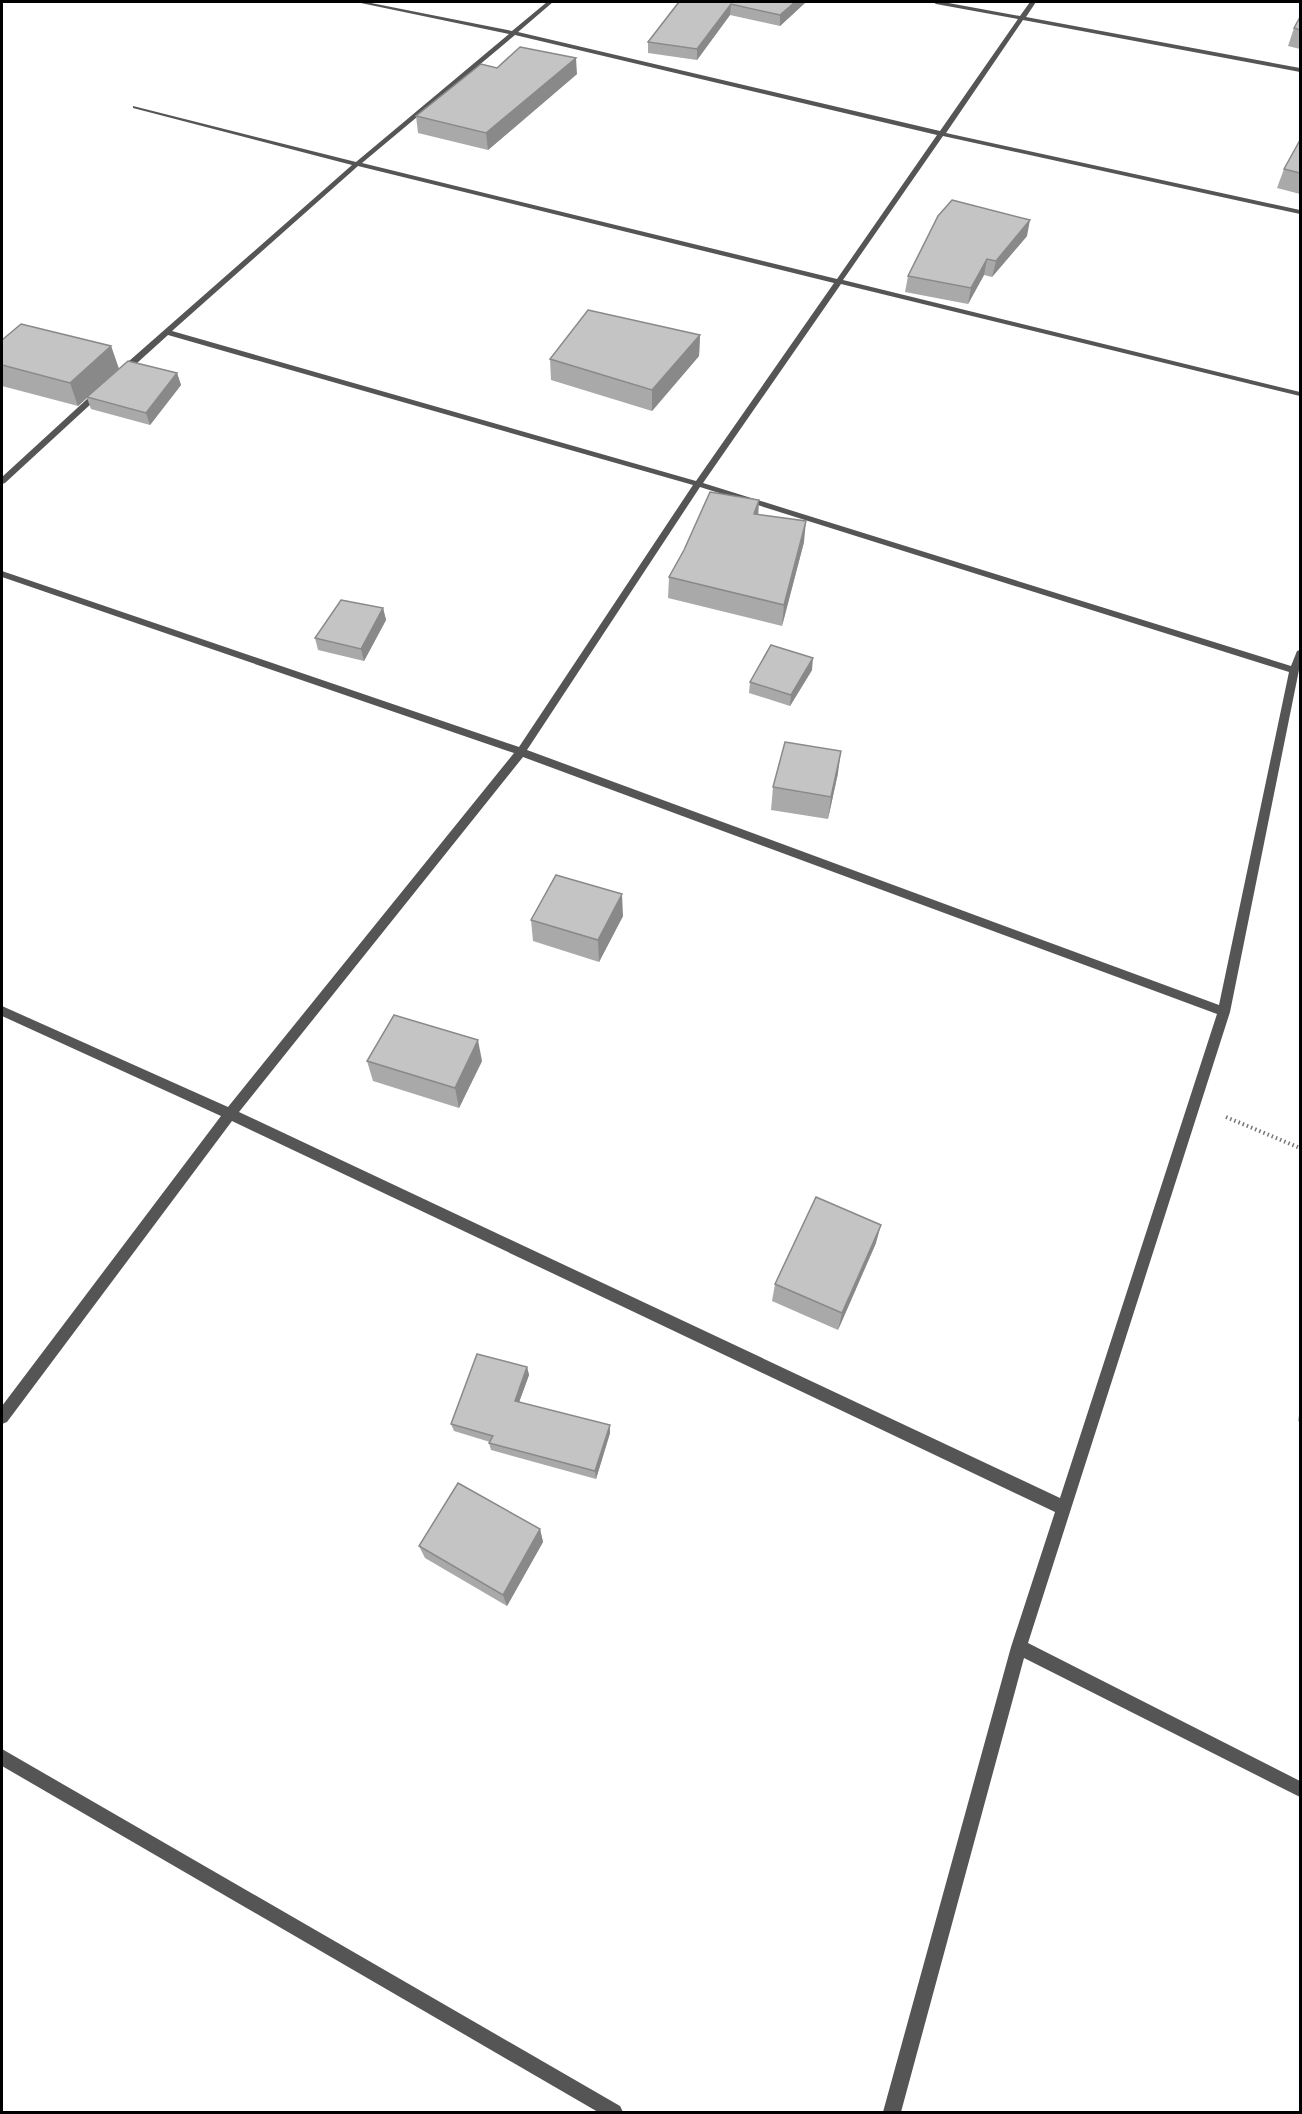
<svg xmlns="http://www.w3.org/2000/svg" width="1302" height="2114" font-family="'Open Sans',sans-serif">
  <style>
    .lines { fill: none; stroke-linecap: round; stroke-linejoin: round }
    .path { stroke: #777; stroke-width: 4; stroke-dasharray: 1.5 3; stroke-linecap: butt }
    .minor { fill: #555; fill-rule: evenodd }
    .wall { fill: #a9a9a9 }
    .shaded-wall { fill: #898989 }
    .building { fill: #c4c4c4; stroke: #898989; stroke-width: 1.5 }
  </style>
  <rect width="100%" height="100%" fill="#fff"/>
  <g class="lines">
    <!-- path -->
    <polyline class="path" points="1226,1117 1300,1148"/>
    <!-- minor -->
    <g class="minor">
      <path d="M356,2H366L512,31L547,2H553L518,32L940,131L1018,19L936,4L933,2H943L1020,16L1030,2H1036L1026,17L1300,68V72L1023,20L946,133L1300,210V214L943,136L843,280L1300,392V396L841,284L703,483L1291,666L1297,651L1300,650V665L1230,1012L1028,1643L1300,1781V1797L1024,1658L901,2112H883L1011,1647L1055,1512L232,1121L7,1422L2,1424V1406L221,1116L2,1016V1006L228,1107L514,753L2,577V571L519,747L693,485L168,335L126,373H120V369L352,165L133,108V106L356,162L509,34ZM515,35L937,135L837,279L362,163ZM358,166L834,283L696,481L172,331ZM700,487L1289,672L1219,1005L527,750ZM523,757L1217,1014L1060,1498L239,1112Z"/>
      <polygon points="98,389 105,391 5,483 2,484 2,477"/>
      <polygon points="2,1749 620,2106 623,2112 598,2112 2,1766"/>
    </g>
  </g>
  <!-- wall -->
  <g class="wall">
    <polygon points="678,2 806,2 780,26 730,15 697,60 648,53 648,42"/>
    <polygon points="1300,17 1300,49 1288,46 1294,28"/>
    <polygon points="497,68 577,74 488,150 418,133 416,116"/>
    <polygon points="1300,140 1300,194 1277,188 1284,169"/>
    <polygon points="1027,236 992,277 984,275 968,304 905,292 908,276"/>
    <polygon points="700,335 699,356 652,411 551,380 550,359"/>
    <polygon points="2,340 111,346 119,369 177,373 181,385 150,425 91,409 87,398 78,406 2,386"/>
    <polygon points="758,514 804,542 782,626 668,598 669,577"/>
    <polygon points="383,608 386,620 364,661 318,650 315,638"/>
    <polygon points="812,670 790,706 749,693 750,682"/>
    <polygon points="838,773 828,819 771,810 773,787"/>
    <polygon points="623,916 599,962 533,941 531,920"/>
    <polygon points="367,1061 482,1061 459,1108 373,1081"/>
    <polygon points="876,1243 838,1330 772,1301 775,1284"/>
    <polygon points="527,1367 529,1375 519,1402 610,1433 596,1479 491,1450 489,1443 490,1442 454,1431 451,1424"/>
    <polygon points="1300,1409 1300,1422 1298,1421"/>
    <polygon points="540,1529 543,1542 507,1606 425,1558 419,1546"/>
  </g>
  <!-- shaded-wall -->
  <g class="shaded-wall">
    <polygon points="795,2 806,2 780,26 780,15"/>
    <polygon points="731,4 730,15 697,60 697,49"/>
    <polygon points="576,58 577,74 488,150 486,133"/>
    <polygon points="1030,220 1027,236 992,277 996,261"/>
    <polygon points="987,259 984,275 968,304 971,288"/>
    <polygon points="700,335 699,356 652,411 652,390"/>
    <polygon points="111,346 119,369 78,406 70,383"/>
    <polygon points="177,373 181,385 150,425 146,413"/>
    <polygon points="759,500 758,521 754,514"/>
    <polygon points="806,521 804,542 782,626 784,605"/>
    <polygon points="383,608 386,620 364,661 361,649"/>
    <polygon points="813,658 812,670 790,706 791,695"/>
    <polygon points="841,751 838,773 828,819 831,797"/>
    <polygon points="622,894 623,916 599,962 598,940"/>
    <polygon points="478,1040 482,1061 459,1108 455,1088"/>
    <polygon points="881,1225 876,1243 838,1330 842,1313"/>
    <polygon points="527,1367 529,1375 517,1408 515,1401"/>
    <polygon points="610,1425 610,1433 596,1479 595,1471"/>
    <polygon points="540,1529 543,1542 507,1606 503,1595"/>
  </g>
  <!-- building -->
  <g class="building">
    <polygon points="679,2 795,2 780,15 731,4 697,49 648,42"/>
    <polygon points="1300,17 1300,30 1294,28"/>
    <polygon points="520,47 576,58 486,133 416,116 481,64 497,68"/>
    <polygon points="1300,140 1300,173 1284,169"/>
    <polygon points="952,200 1030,220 996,261 987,259 971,288 908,276 938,216"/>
    <polygon points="588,310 700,335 652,390 550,359"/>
    <polygon points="21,324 111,346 70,383 2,365 2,340"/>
    <polygon points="128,361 177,373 146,413 87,397"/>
    <polygon points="710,492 759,500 754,514 806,521 784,605 669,577 684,550"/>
    <polygon points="341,600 383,608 361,649 315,638"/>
    <polygon points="771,645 813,658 791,695 750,682"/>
    <polygon points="785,742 841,751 831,797 773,787"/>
    <polygon points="556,875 622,894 598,940 531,920"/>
    <polygon points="394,1015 478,1040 455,1088 367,1061"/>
    <polygon points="816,1197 881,1225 842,1313 775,1284"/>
    <polygon points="477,1354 527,1367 515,1401 610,1425 595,1471 489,1443 493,1436 451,1424"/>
    <polygon points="458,1483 540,1529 503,1595 419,1546"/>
  </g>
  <!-- border -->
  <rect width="1302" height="2114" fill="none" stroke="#000000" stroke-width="6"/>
</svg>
